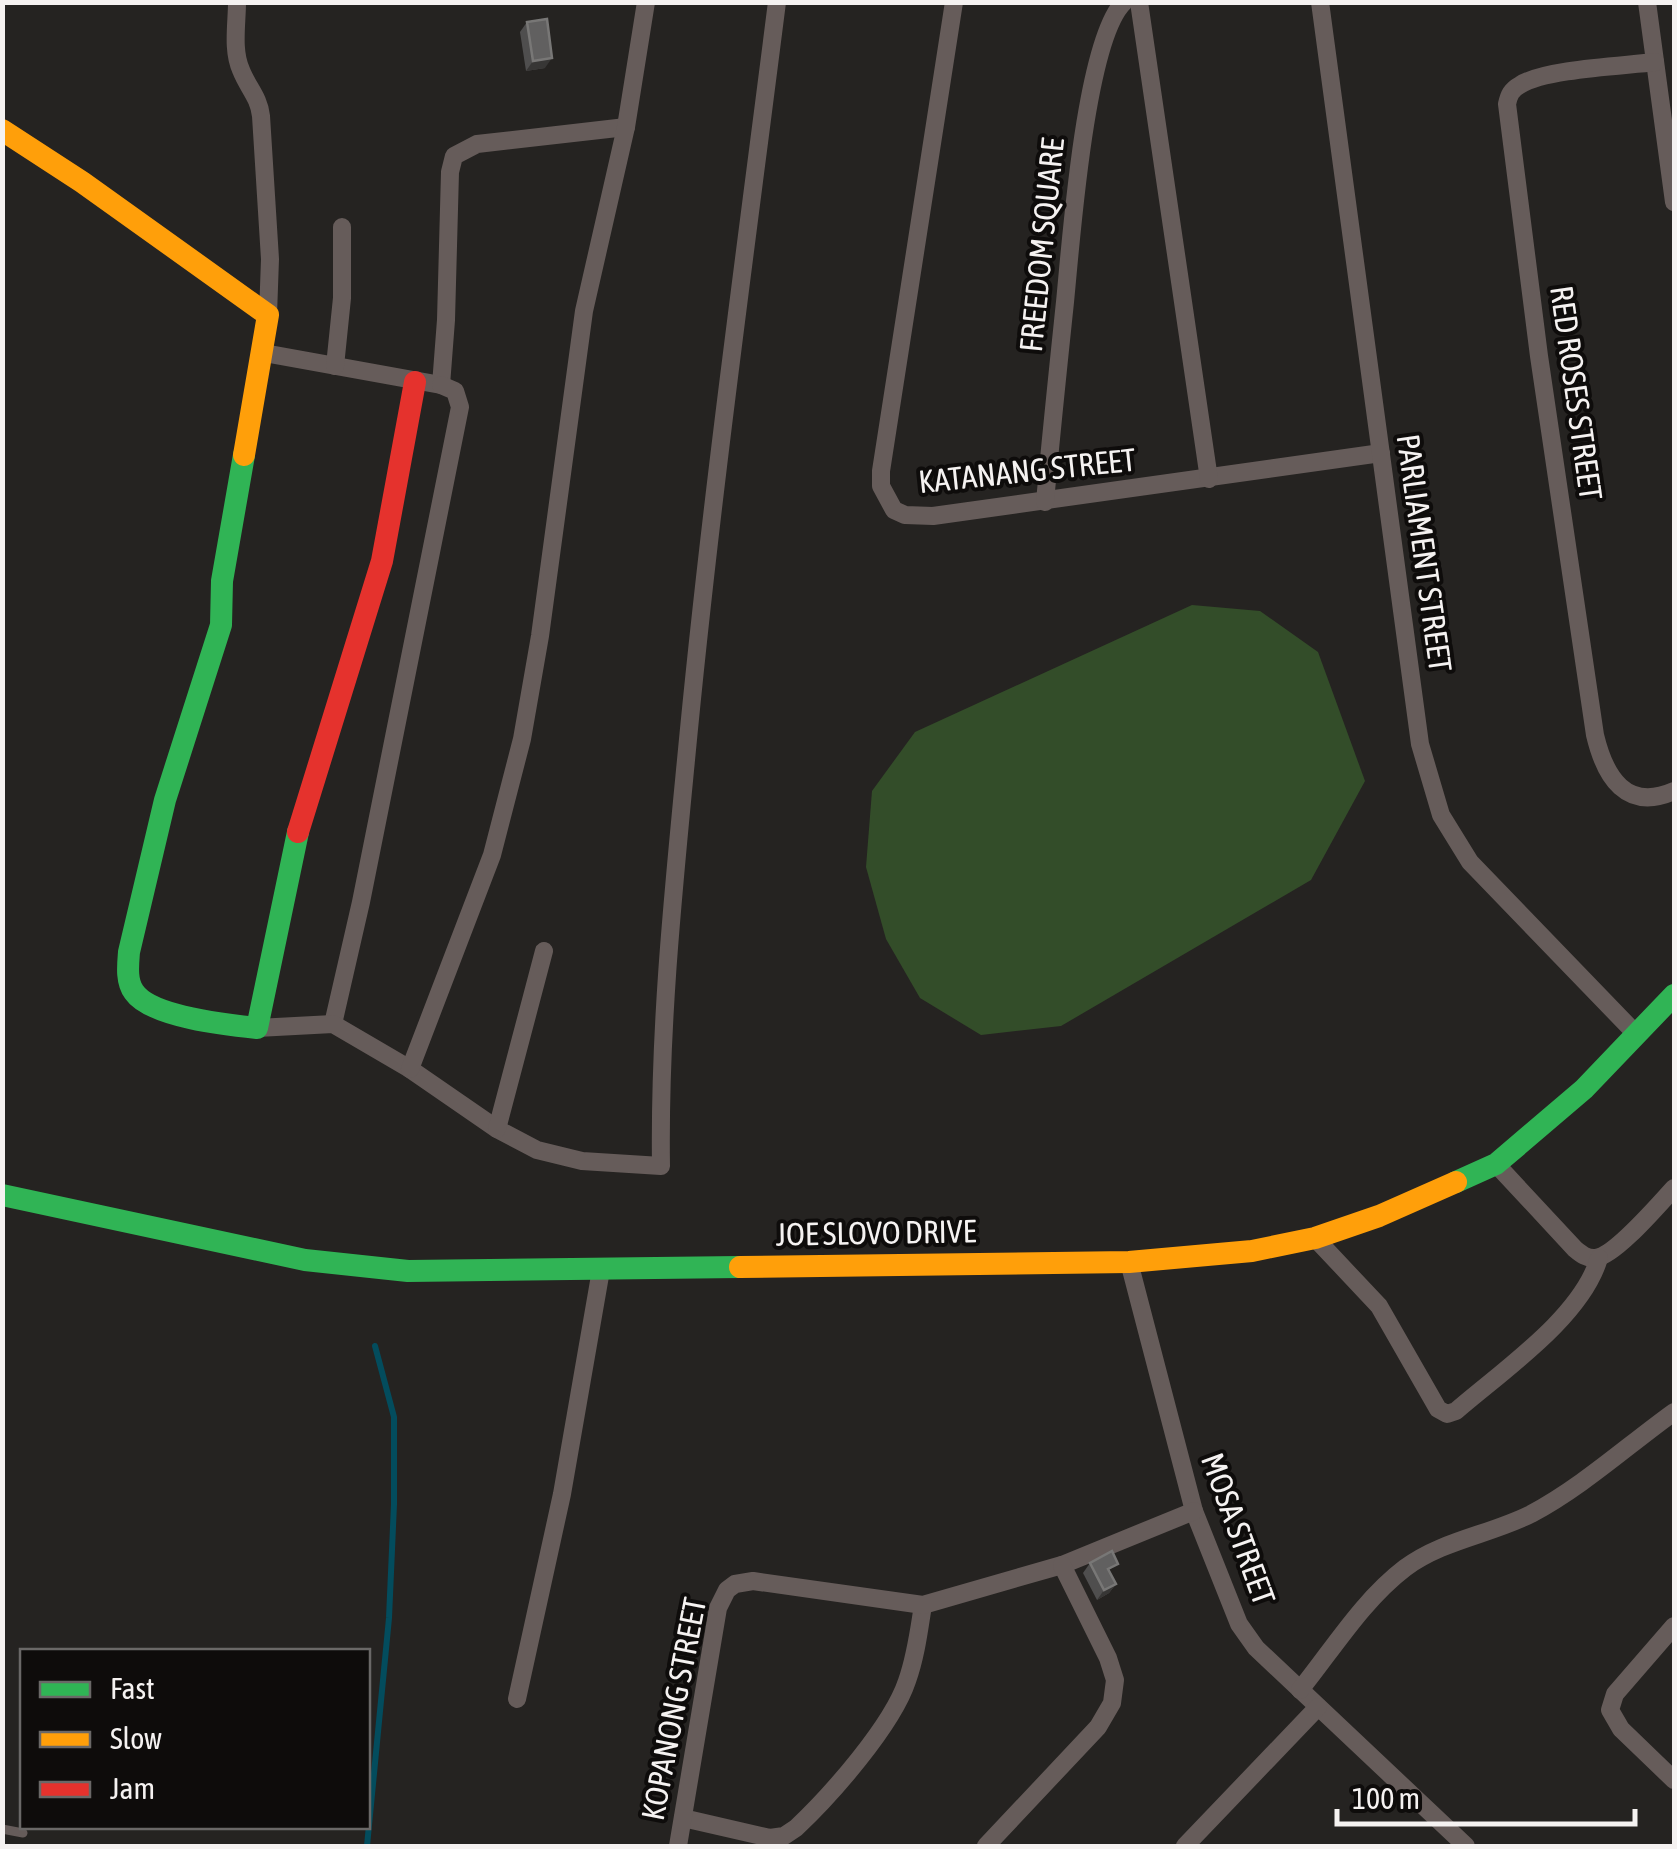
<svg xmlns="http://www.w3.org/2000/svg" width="1677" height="1849" font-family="'Asap Condensed',sans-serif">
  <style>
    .green { fill: #334d29 }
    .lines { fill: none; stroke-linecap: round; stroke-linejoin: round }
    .stream { stroke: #034c5d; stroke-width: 6 }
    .lane { stroke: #665c5a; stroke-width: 9 }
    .street { stroke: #665c5a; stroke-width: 18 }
    .fast { stroke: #30b455; stroke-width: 22 }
    .slow { stroke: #ff9f0a; stroke-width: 22 }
    .jam { stroke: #e5322d; stroke-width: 22 }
    .wall { fill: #4f4e4e }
    .shaded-wall { fill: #373635 }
    .building { fill: #616060; stroke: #787776; stroke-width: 2.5 }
    .labels { text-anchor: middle; stroke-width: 8; stroke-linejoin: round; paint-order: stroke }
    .street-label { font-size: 32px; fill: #f5f2f1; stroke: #0e0c0b }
  </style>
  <rect width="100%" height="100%" fill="#252321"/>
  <!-- green -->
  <polygon class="green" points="1192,605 1260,611 1318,652 1365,781 1311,880 1061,1026 981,1035 920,998 886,939 866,867 872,791 915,732"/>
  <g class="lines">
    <!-- stream -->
    <polyline class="stream" points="367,1846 389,1618 394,1504 394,1417 375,1346"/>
    <!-- lane -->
    <polyline class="lane" points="2,1829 23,1833"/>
    <!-- street -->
    <g class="street">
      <path d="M237,2C237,24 232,50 241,70C248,88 259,97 261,116L270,259L268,315"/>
      <polyline points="954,2 881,471 881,486 894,510 905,515 933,516 1381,453"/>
      <polyline points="1139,2 1209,479"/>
      <polyline points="1320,2 1420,744 1441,815 1470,862 1637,1035"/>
      <polyline points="1647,2 1674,202"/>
      <path d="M1655,62C1623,66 1545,69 1520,85C1511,90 1509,95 1507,104L1539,356L1595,735C1605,777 1626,812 1674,791"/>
      <polyline points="264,353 441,385 446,320 450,172 454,156 477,144 626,127"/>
      <polyline points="335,366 342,298 342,227"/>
      <path d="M1045,502C1051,435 1058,369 1065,302C1071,242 1085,40 1124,2"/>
      <polyline points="333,1024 361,902 460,407 455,391 441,385"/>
      <path d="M257,1028L333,1024L410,1069L497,1129L537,1150L582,1161L661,1166C659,1031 673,894 686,760C710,506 745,255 777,2"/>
      <polyline points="410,1069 492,855 522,739 540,636 584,311 626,127 646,2"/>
      <polyline points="497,1129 544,951"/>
      <path d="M1496,1164L1575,1249C1581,1254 1587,1259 1596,1258C1616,1255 1659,1204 1674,1188"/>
      <path d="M1315,1238L1379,1306L1438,1409L1447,1414L1456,1411C1502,1371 1582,1317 1599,1258"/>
      <polyline points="1129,1262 1194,1511 1239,1624 1256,1648 1466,1846"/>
      <polyline points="1674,1626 1615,1694 1610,1710 1621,1729 1674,1780"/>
      <path d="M1300,1690C1333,1649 1363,1600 1405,1568C1443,1540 1489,1535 1531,1514C1582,1487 1628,1445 1674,1412"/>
      <polyline points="517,1699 562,1494 601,1270"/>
      <path d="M683,1818L770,1838L784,1836L796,1828C831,1795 892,1726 907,1681C916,1656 919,1630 923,1605"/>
      <polyline points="678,1846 718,1608 727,1590 735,1584 753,1581 923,1605 1062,1565 1194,1511"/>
      <polyline points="986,1846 1098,1727 1112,1703 1115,1680 1108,1658 1062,1565"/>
      <polyline points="1185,1846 1318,1707"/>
    </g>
    <!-- fast -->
    <g class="fast">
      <path d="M244,455L222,581L221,625L165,800L129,952C128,965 126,981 134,992C151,1017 228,1025 257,1028L298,832"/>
      <polyline points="1456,1182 1496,1164 1584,1089 1674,995"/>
      <polyline points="2,1195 305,1260 408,1271 740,1267"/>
    </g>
    <!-- slow -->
    <g class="slow">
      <polyline points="2,130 82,182 268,315 244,455"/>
      <polyline points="740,1267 1129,1262 1252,1251 1315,1238 1379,1216 1456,1182"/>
    </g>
    <!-- jam -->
    <polyline class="jam" points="298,832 382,561 415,382"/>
  </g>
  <!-- wall -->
  <g class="wall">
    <polygon points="527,22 545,68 526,71 520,32"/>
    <polygon points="1090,1563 1111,1574 1116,1584 1109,1593 1097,1600 1083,1573"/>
  </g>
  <!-- shaded-wall -->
  <g class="shaded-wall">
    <polygon points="552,58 545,68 526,71 533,61"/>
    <polygon points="1116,1584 1109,1593 1097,1600 1104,1590"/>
  </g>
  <!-- building -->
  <g class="building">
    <polygon points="547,19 552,58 533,61 527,22"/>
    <polygon points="1112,1551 1118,1564 1108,1569 1116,1584 1104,1590 1090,1563"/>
  </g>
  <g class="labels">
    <!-- street labels -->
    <g class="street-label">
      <text transform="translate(1042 245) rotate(-84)" y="11">FREEDOM SQUARE</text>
      <text transform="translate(1576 393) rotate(82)" y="11">RED ROSES STREET</text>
      <text transform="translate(1027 471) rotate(-6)" y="11">KATANANG STREET</text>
      <text transform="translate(1424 553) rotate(82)" y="11">PARLIAMENT STREET</text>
      <text transform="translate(876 1233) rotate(-1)" y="11">JOE SLOVO DRIVE</text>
      <text transform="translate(1238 1529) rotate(70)" y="11">MOSA STREET</text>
      <text transform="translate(674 1709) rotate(-79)" y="11">KOPANONG STREET</text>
    </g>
  </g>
  <!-- border -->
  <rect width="1677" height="1849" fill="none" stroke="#f5f2f1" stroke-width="10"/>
  <!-- legend -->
  <rect x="20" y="1649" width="350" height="180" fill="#0e0c0b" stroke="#6a6867" stroke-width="2.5"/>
  <rect x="40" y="1682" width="50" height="15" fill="#30b455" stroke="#6a6867" stroke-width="2.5"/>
  <text x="110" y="1699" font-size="30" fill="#f5f2f1">Fast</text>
  <rect x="40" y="1732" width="50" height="15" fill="#ff9f0a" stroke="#6a6867" stroke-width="2.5"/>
  <text x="110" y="1749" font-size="30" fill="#f5f2f1">Slow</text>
  <rect x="40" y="1782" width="50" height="15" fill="#e5322d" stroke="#6a6867" stroke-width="2.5"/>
  <text x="110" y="1799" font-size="30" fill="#f5f2f1">Jam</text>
  <!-- scale -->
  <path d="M1337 1809v15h298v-15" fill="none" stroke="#f5f2f1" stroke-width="5"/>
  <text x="1352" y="1809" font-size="30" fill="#f5f2f1" stroke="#0e0c0b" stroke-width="8" paint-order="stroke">100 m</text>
</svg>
